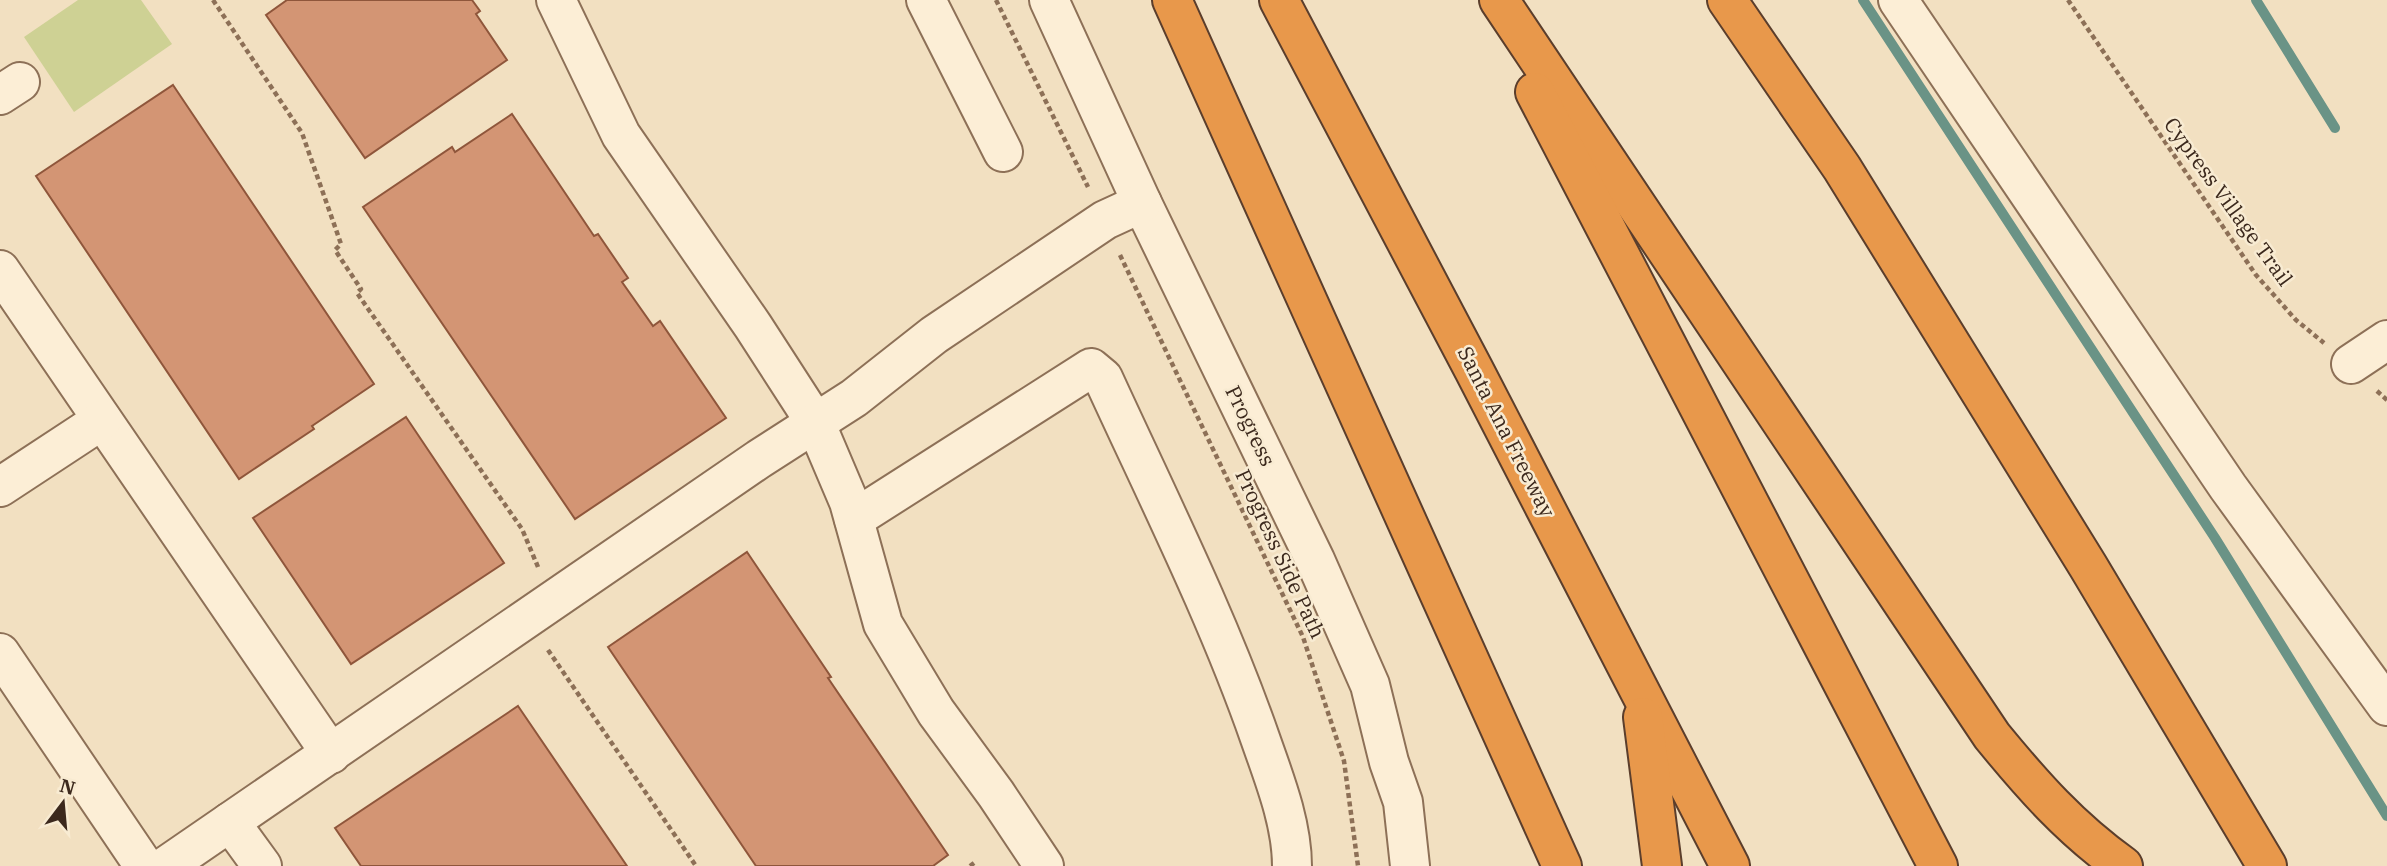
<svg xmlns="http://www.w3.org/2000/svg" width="2387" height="866" font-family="'IBM Plex Serif',serif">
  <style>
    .green { fill: #ced194 }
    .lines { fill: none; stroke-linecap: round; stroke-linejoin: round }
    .stream { stroke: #6a9386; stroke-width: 10 }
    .building { fill: #d39574; stroke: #8f563b; stroke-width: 2 }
    .minor-casing { stroke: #8d7057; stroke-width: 42 }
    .highway-casing { stroke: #5b3e2c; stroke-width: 42 }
    .path { stroke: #8d7057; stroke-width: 4.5; stroke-dasharray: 5 3.5; stroke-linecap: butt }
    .minor { stroke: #fceed6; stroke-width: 38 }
    .highway { stroke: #e8984b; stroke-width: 38 }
    .labels { text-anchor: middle; stroke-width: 5; stroke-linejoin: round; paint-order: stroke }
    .street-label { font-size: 21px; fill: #3c291d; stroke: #f8ebd2 }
  </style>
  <rect width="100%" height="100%" fill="#f2e0c1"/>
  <!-- green -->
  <polygon class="green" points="78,0 141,0 172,44 74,112 24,37"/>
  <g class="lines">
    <!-- stream -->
    <g class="stream">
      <polyline points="1863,0 2215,538 2387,816"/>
      <polyline points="2256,0 2335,128"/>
    </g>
  </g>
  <!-- building -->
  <g class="building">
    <polygon points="287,0 472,0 480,11 476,14 507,60 365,158 266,15"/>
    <polygon points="173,85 374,384 312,426 314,429 239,479 36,176"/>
    <polygon points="512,114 594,236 598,234 628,278 622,282 653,326 660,321 726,418 575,519 363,207 452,147 455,152"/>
    <polygon points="406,417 504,563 351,664 253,518"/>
    <polygon points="747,552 831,677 828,678 948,855 933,866 756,866 608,647"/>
    <polygon points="518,706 627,866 361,866 335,828"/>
  </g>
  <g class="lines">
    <defs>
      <g id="minor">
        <polyline points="556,0 621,135 753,326 815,422 849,502 883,624 936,712 996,794 1044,866"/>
        <polyline points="926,0 1003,152"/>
        <polyline points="1049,0 1142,203 1315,560 1370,685 1389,762 1403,802 1410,866"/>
        <polyline points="1898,0 2228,487 2387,706"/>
        <polyline points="0,95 20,82"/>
        <polyline points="0,270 331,754"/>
        <polyline points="2351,364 2387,340"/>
        <polyline points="0,487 102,420"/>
        <path d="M854,519L1091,368L1103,378C1157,496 1217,615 1260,738C1274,778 1292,823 1292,866"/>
        <polyline points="0,653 144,866"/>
        <polyline points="230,822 759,459 854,398 934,335 1105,220 1142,203"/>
        <polyline points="166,866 230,822 262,866"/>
      </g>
      <g id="highway">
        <polyline points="1172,0 1562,866"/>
        <polyline points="1279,0 1474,370 1730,866"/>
        <path d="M1499,0L1992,736C2033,786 2070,828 2123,866"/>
        <polyline points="1727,0 1842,168 2088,566 2267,866"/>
        <polyline points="1535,92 1938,866"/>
        <polyline points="1643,717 1662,866"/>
      </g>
    </defs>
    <!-- minor casing -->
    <use href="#minor" class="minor-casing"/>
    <!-- highway casing -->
    <use href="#highway" class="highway-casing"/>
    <!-- path -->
    <g class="path">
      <polyline points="213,0 302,133 341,244 335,250 361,289 357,293 522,529 538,567"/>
      <polyline points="996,0 1088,187"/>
      <polyline points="2068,0 2256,275 2296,320 2324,343"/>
      <polyline points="1120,255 1303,637 1344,761 1358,866"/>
      <polyline points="2377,391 2387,400"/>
      <polyline points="548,650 696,866"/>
      <polyline points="970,866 974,863"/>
    </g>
    <!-- minor -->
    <use href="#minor" class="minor"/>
    <!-- highway -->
    <use href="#highway" class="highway"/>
  </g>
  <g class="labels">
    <!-- street labels -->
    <g class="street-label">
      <text transform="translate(2228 202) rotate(54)" y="7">Cypress Village Trail</text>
      <text transform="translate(1250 426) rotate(64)" y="7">Progress</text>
      <text transform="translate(1506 432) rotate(63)" y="7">Santa Ana Freeway</text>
      <text transform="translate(1280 554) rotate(65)" y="7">Progress Side Path</text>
    </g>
  </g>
  <!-- north arrow -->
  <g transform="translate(63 803) rotate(16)" stroke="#f8ebd2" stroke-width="5" paint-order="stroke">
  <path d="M0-5L12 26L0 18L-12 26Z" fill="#3c291d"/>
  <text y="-10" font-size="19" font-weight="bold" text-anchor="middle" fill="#3c291d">N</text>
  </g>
</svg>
